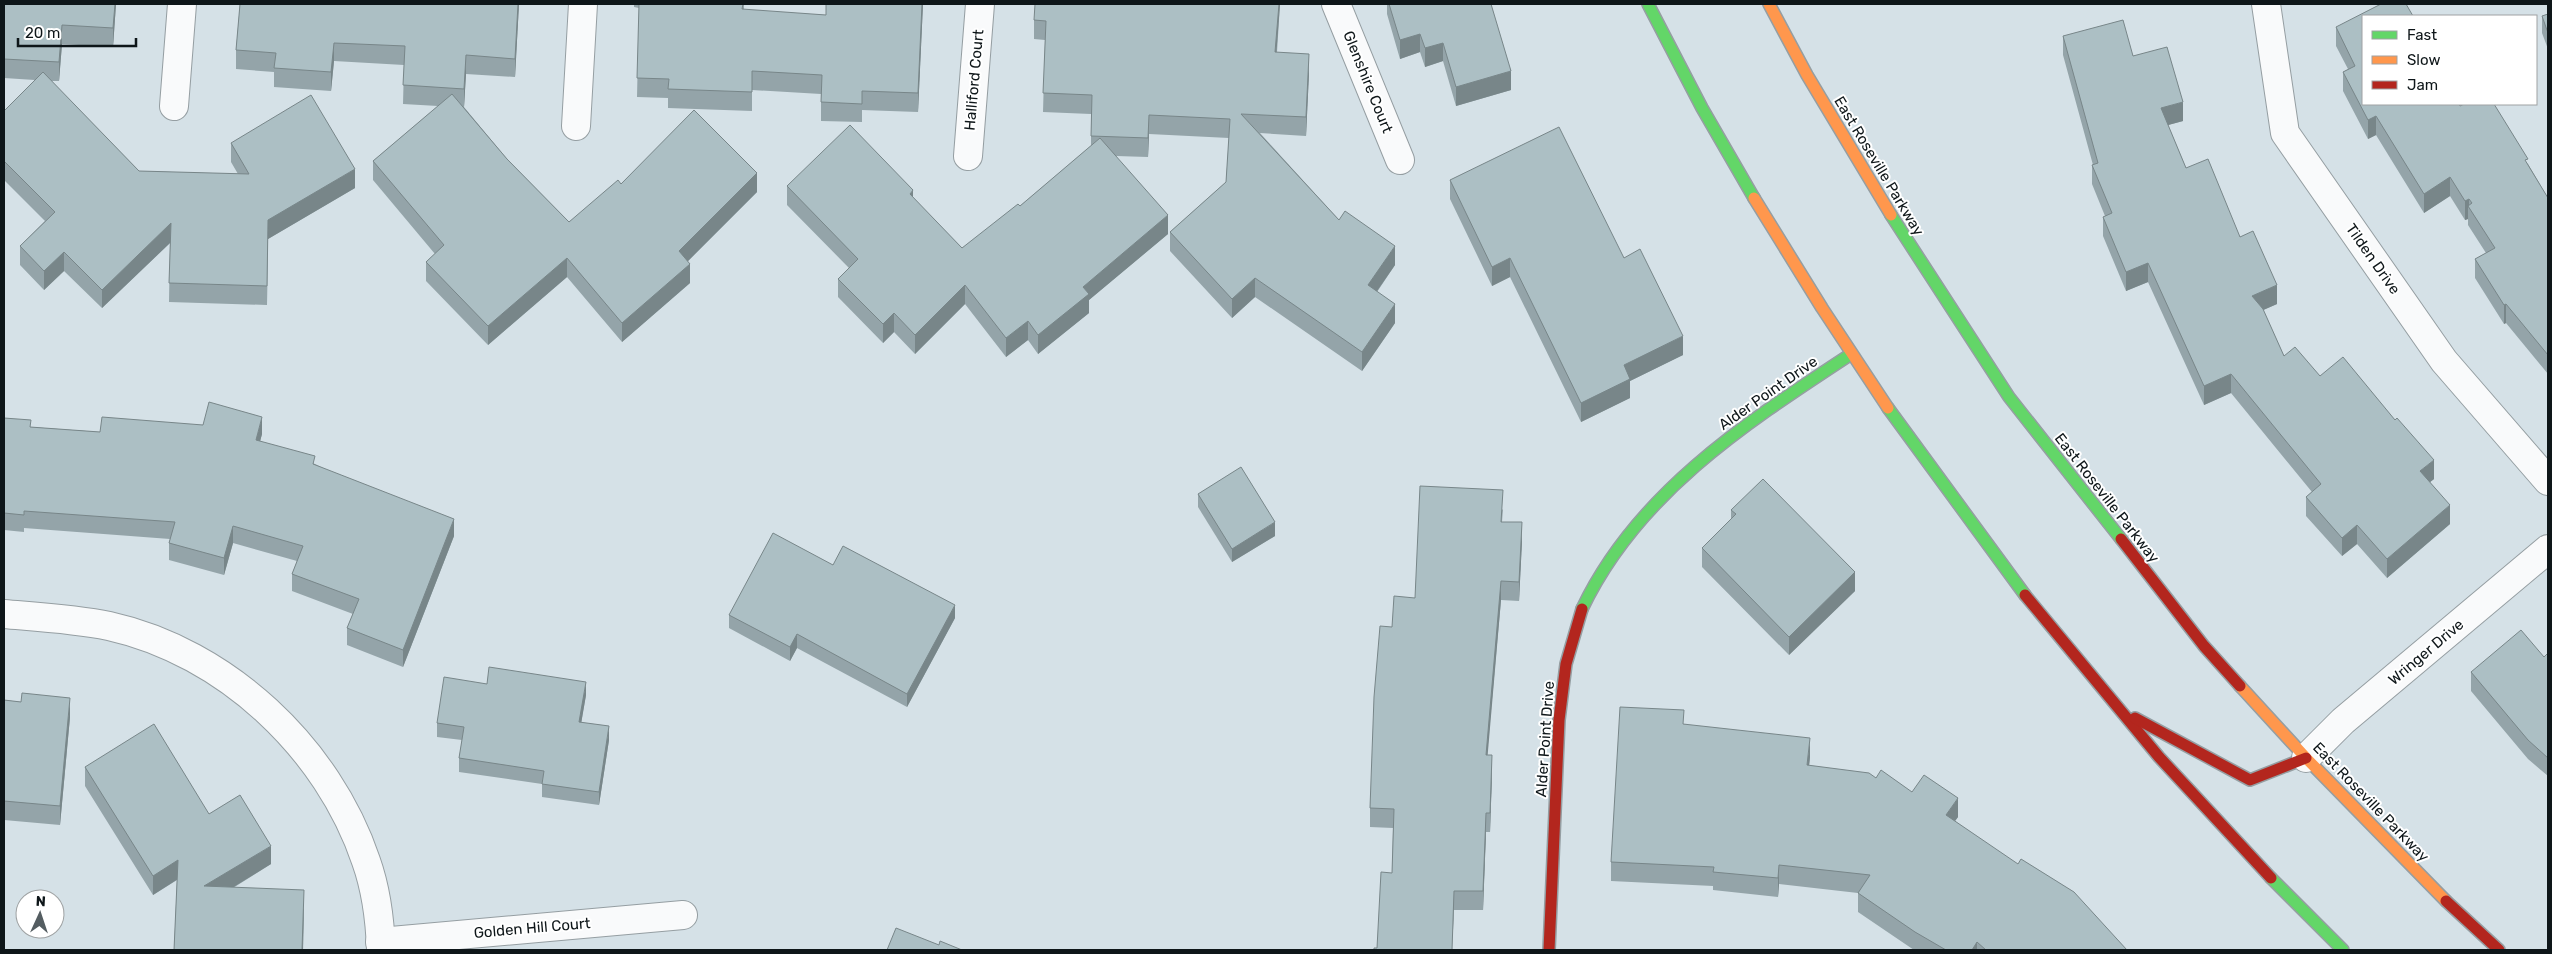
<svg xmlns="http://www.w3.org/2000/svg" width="2552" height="954" font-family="Rubik,sans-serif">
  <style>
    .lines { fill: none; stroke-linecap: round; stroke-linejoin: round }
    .street-casing { stroke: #959ea2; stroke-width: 30 }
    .fast-casing { stroke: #959ea2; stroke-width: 14 }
    .slow-casing { stroke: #959ea2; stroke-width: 14 }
    .jam-casing { stroke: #959ea2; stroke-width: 14 }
    .street { stroke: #f9fafb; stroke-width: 28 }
    .fast { stroke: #63d668; stroke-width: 11 }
    .slow { stroke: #ff974d; stroke-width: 11 }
    .jam { stroke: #b3261e; stroke-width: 11 }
    .wall { fill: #94a4a9 }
    .shaded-wall { fill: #788689 }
    .building { fill: #acbfc4; stroke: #788689 }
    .labels { text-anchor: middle; stroke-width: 4; stroke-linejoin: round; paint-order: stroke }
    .street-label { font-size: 15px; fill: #0e1619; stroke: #fff }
  </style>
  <rect width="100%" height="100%" fill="#d5e1e7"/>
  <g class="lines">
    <defs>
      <g id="street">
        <polyline points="1336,4 1400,160"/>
        <polyline points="2266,4 2285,133 2444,361 2548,481"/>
        <polyline points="174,106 182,4"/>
        <polyline points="576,126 583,4"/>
        <polyline points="968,156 980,4"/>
        <path d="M4,614C39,617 75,619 109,626C226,652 328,748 366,861C376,889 380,920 381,950"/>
        <polyline points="2306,758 2343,721 2548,549"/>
        <polyline points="380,942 683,915"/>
      </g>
      <g id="fast">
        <polyline points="1648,4 1702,108 1754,198"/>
        <polyline points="1891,215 2009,397 2121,539"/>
        <polyline points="1888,408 2025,595"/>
        <path d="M1582,609C1637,493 1746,423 1851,354"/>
        <polyline points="2271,878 2343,950"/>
      </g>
      <g id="slow">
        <polyline points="1769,4 1807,75 1891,215"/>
        <polyline points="1754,198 1822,308 1888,408"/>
        <polyline points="2240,686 2306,758 2446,901"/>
      </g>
      <g id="jam">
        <polyline points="2121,539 2204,646 2240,686"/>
        <polyline points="2025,595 2159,757 2271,878"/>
        <polyline points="2135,718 2250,780 2306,758"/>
        <polyline points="2446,901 2499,950"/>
        <polyline points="1549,950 1559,720 1566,664 1582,609"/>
      </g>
    </defs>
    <!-- street casing -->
    <use href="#street" class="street-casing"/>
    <!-- fast casing -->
    <use href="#fast" class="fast-casing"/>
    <!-- slow casing -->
    <use href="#slow" class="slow-casing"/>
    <!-- jam casing -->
    <use href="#jam" class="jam-casing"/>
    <!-- street -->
    <use href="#street" class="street"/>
    <!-- fast -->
    <use href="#fast" class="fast"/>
    <!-- slow -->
    <use href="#slow" class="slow"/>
    <!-- jam -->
    <use href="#jam" class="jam"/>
  </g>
  <!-- wall -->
  <g class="wall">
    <polygon points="4,4 116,4 113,47 62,44 59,81 51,81 139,171 238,174 231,162 231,143 355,188 268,239 267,305 169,302 170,243 102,308 64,271 44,290 20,265 20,246 45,221 4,180 4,111 35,80 4,78"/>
    <polygon points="240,4 519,4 515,77 466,74 464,107 507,159 569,222 621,184 757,192 688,261 690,283 622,342 567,277 488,345 426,281 426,262 435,254 373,180 373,161 438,106 403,104 404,65 334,61 331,91 274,87 274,72 236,69 236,50"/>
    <polygon points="634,4 744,4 744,10 826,15 923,4 918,112 862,110 862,122 821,121 821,94 752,90 752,111 668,108 668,98 637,97 639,8 634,7"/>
    <polygon points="1280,4 1277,52 1309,73 1306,136 1260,133 1339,220 1395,265 1377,292 1395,323 1362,371 1255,297 1232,318 1170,251 1170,232 1226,182 1229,138 1149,134 1148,157 1116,156 1168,234 1089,300 1089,313 1038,354 1028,340 1006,357 965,304 915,354 894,332 883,343 838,297 838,279 849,268 787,205 787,186 913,198 962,248 1020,206 1091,146 1091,114 1043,112 1045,40 1034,39 1034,20"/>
    <polygon points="1387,4 1491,4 1511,90 1456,106 1443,61 1425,67 1420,52 1400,59 1387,14"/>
    <polygon points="2548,14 2548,49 2542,33 2542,16"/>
    <polygon points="2336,27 2460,106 2528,164 2548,198 2548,374 2506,323 2504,324 2475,278 2475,259 2486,253 2468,225 2468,219 2465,220 2450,196 2424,213 2376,135 2368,139 2343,91 2343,72 2348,69 2336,46"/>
    <polygon points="2063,36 2133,56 2183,121 2168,125 2186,168 2240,237 2277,304 2263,310 2284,356 2320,376 2434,479 2430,482 2450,524 2387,578 2357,544 2342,556 2306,516 2306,497 2312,492 2231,393 2204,405 2148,282 2126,291 2103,236 2103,217 2105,216 2092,184 2092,165 2093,165 2063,55"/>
    <polygon points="1450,180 1624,258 1683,355 1630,381 1630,398 1581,422 1510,277 1492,286 1450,199"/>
    <polygon points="4,418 31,427 100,432 262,434 260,441 315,464 454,536 403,667 347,645 347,628 353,614 292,591 292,574 297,561 233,543 224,575 169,560 169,543 170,539 24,528 24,532 4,530"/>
    <polygon points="1198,494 1275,536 1232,562 1198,507"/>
    <polygon points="1503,509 1502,522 1522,541 1519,601 1501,600 1487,755 1492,774 1490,832 1486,832 1483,910 1454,910 1377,948 1392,873 1393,828 1370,827 1370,808 1392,627 1415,598"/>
    <polygon points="1731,510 1855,591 1789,655 1702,567 1702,548 1731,519"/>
    <polygon points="833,565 955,618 907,707 797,648 790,661 729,628 729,615"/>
    <polygon points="2548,653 2548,776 2528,759 2471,691 2471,672 2544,657"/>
    <polygon points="487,684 586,695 581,723 609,740 599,805 542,797 542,784 459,772 459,758 462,740 437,737 437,723"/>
    <polygon points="4,700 21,702 70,717 60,825 4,820"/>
    <polygon points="1684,724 1810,757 1809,766 1876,778 1912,792 1958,817 1955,821 2127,950 1914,950 1858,912 1858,893 1779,884 1778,897 1713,890 1713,886 1611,881 1611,862"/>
    <polygon points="85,767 209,814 271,864 233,888 304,909 303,950 174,950 177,880 153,895 85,786"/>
  </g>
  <!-- shaded-wall -->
  <g class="shaded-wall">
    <polygon points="115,4 116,4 113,47 113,28"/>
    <polygon points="518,4 519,4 515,77 515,59"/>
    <polygon points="922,4 923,4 918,112 918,93"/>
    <polygon points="1279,4 1280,4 1275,71 1275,52"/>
    <polygon points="62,25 62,44 59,81 59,62"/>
    <polygon points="1420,34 1420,52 1400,59 1400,40"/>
    <polygon points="334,43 334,61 331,91 331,72"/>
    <polygon points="1443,43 1443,61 1425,67 1425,48"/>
    <polygon points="1309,54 1309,73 1306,136 1306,117"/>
    <polygon points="466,55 466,74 464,107 464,89"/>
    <polygon points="1511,71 1511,90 1456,106 1456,87"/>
    <polygon points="2183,102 2183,121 2161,127 2161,108"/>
    <polygon points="1149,115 1149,134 1148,157 1148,138"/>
    <polygon points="2376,116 2376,135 2368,139 2368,120"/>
    <polygon points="355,169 355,188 268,239 267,305 268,220"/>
    <polygon points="757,173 757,192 679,270 679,251"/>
    <polygon points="2450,177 2450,196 2424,213 2424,194"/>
    <polygon points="913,190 913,209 910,194"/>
    <polygon points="2469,199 2469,208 2468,206 2468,219 2465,220 2465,201"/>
    <polygon points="1168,215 1168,234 1089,300 1089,313 1038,354 1038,335 1083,287"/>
    <polygon points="171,223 171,242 102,308 102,290"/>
    <polygon points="1395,246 1395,265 1368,304 1368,285"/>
    <polygon points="64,252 64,271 44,290 44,271"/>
    <polygon points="567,258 567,277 488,345 488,326"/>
    <polygon points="1510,258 1510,277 1492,286 1492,267"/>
    <polygon points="2148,263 2148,282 2126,291 2126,272"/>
    <polygon points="690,264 690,283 622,342 622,323"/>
    <polygon points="1255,278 1255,297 1232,318 1232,299"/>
    <polygon points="965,285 965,304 915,354 915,335"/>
    <polygon points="2277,285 2277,304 2252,315 2252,296"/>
    <polygon points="1395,304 1395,323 1362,371 1362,352"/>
    <polygon points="2506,304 2506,323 2504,324 2504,305"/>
    <polygon points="894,313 894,332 883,343 883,324"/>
    <polygon points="1028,321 1028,340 1006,357 1006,338"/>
    <polygon points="1683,336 1683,355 1630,381 1630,398 1581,422 1581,403 1624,365"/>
    <polygon points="2231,374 2231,393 2204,405 2204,386"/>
    <polygon points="262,417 262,434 256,457 256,440"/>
    <polygon points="2434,460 2434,479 2420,490 2420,471"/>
    <polygon points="2450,505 2450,524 2387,578 2387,559"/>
    <polygon points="454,519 454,536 403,667 403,650"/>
    <polygon points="1275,522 1275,536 1232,562 1232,549"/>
    <polygon points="1522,522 1522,541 1519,601 1519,582"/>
    <polygon points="2357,525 2357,544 2342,556 2342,538"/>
    <polygon points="233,526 233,543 224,575 224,558"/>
    <polygon points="1855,572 1855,591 1789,655 1789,637"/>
    <polygon points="1501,581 1501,600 1486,774 1486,755"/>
    <polygon points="955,605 955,618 907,707 907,694"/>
    <polygon points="797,634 797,648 790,661 790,647"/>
    <polygon points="586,682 586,695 579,736 579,722"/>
    <polygon points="70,698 70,717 60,825 60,806"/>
    <polygon points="609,726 609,740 599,805 599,792"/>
    <polygon points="1810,738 1810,757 1807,784 1807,765"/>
    <polygon points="1492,755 1492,774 1490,832 1490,813"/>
    <polygon points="1958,798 1958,817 1946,833 1946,815"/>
    <polygon points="1486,813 1486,832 1483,910 1483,891"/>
    <polygon points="271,846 271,864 204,905 204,886"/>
    <polygon points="178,860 178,879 153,895 153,876"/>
    <polygon points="1779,865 1779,884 1778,897 1778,878"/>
    <polygon points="304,890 303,950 302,950"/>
    <polygon points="1454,891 1454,910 1452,950"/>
    <polygon points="1977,942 1977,950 1972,950"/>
  </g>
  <!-- building -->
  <g class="building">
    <polygon points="4,4 115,4 113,28 62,25 59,62 4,59"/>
    <polygon points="240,4 518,4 515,59 466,55 464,89 403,85 405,46 334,43 331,72 274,68 276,53 236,50"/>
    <polygon points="639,4 743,4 742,9 826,15 826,4 922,4 918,93 862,91 862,104 821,102 822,75 752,71 752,92 668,89 669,79 637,78"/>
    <polygon points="1035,4 1279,4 1275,52 1309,54 1306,117 1241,114 1339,220 1345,211 1395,246 1368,285 1395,304 1362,352 1255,278 1232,299 1170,232 1226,182 1230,119 1149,115 1148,138 1091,136 1092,95 1043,93 1046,21 1034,20"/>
    <polygon points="1389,4 1491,4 1511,71 1456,87 1443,43 1425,48 1420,34 1400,40"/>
    <polygon points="2381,4 2406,4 2413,16 2363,16 2363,104 2459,104 2460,106 2464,104 2494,104 2528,159 2525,160 2548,198 2548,355 2506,304 2504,305 2475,259 2495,248 2468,206 2472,203 2469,199 2465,201 2450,177 2424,194 2376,116 2368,120 2343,72 2355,66 2336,27"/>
    <polygon points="2548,14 2548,33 2542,16"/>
    <polygon points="2123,20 2133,56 2167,47 2183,102 2161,108 2186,168 2208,159 2240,237 2253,231 2277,285 2252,296 2263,309 2284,356 2295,347 2320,376 2343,357 2395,420 2397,418 2434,460 2420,471 2450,505 2387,559 2357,525 2342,538 2306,497 2321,484 2231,374 2204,386 2148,263 2126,272 2103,217 2112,213 2092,165 2098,163 2063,36"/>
    <polygon points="43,72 139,171 249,174 231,143 311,95 355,169 268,220 267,286 169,283 171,223 102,290 64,252 44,271 20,246 55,212 4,161 4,111"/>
    <polygon points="452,94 507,159 569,222 618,180 621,184 694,110 757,173 679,251 690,264 622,323 567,258 488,326 426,262 444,245 373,161"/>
    <polygon points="850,125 913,190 910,194 962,248 1018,204 1020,206 1100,138 1168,215 1083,287 1089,294 1038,335 1028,321 1006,338 965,285 915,335 894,313 883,324 838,279 858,259 787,186"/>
    <polygon points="1559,127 1624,258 1640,249 1683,336 1624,365 1630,379 1581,403 1510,258 1492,267 1450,180"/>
    <polygon points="209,402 262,417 256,440 315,456 313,464 454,519 403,650 347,628 359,599 292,574 303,546 233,526 224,558 169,543 175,522 24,511 24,515 4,513 4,418 31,420 30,427 100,432 102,417 203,425"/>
    <polygon points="1241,467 1275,522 1232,549 1198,494"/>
    <polygon points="1763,479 1855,572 1789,637 1702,548 1736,514 1731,510"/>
    <polygon points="1420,486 1503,490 1501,522 1522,522 1519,582 1501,581 1486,755 1492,755 1490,813 1486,813 1483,891 1454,891 1452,950 1374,950 1374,948 1377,948 1381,872 1392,873 1394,809 1370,808 1374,697 1380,626 1392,627 1394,596 1415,598"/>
    <polygon points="773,533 833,565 843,546 955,605 907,694 797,634 790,647 729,615"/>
    <polygon points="2521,630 2544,657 2548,653 2548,758 2528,740 2471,672"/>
    <polygon points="489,667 586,682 579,722 609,726 599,792 542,784 544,771 459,758 464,727 437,723 444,677 487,684"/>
    <polygon points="22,693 70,698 60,806 4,801 4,700 21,702"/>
    <polygon points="1620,707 1684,710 1683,724 1810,738 1807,765 1869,773 1876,778 1881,770 1912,792 1924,775 1958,798 1946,815 2018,864 2021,859 2074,892 2127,950 1986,950 1977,942 1972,950 1946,950 1915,932 1858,893 1870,875 1779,865 1778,878 1713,872 1714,867 1611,862"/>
    <polygon points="154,724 209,814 240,795 271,846 204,886 304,890 302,950 174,950 178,860 153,876 85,767"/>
    <polygon points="896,928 939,945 940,941 962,950 887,950"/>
  </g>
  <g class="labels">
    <!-- street labels -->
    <g class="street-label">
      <text transform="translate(974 80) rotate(-85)" y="5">Halliford Court</text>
      <text transform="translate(1368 82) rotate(68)" y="5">Glenshire Court</text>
      <text transform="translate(1879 166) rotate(59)" y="5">East Roseville Parkway</text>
      <text transform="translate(2373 259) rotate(55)" y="5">Tilden Drive</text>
      <text transform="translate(1768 393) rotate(-35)" y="5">Alder Point Drive</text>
      <text transform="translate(2107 498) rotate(52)" y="5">East Roseville Parkway</text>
      <text transform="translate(2426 652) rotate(-40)" y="5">Wringer Drive</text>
      <text transform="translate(1545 739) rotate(-86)" y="5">Alder Point Drive</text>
      <text transform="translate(2371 802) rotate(46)" y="5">East Roseville Parkway</text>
      <text transform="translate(532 928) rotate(-5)" y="5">Golden Hill Court</text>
    </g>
  </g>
  <!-- border -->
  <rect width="2552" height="954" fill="none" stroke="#0e1619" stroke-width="10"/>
  <!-- legend -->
  <rect x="2362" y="15" width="175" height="90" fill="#ffffff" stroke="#9fa2a3"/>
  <rect x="2372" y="31" width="25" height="8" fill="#63d668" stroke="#9fa2a3"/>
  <text x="2407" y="40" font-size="15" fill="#0e1619">Fast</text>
  <rect x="2372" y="56" width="25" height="8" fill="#ff974d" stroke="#9fa2a3"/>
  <text x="2407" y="65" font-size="15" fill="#0e1619">Slow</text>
  <rect x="2372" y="81" width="25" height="8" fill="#b3261e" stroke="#9fa2a3"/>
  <text x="2407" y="90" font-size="15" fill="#0e1619">Jam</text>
  <!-- north arrow -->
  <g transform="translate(40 914) rotate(3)"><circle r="24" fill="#ffffff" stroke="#9fa2a3"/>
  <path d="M0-4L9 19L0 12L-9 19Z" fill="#545d61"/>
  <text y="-8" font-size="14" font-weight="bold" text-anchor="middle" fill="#0e1619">N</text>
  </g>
  <!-- scale -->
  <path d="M18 38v8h118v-8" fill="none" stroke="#0e1619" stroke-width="2.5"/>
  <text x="25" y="38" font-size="15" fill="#0e1619" stroke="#ffffff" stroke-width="4" paint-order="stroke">20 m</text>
</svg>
